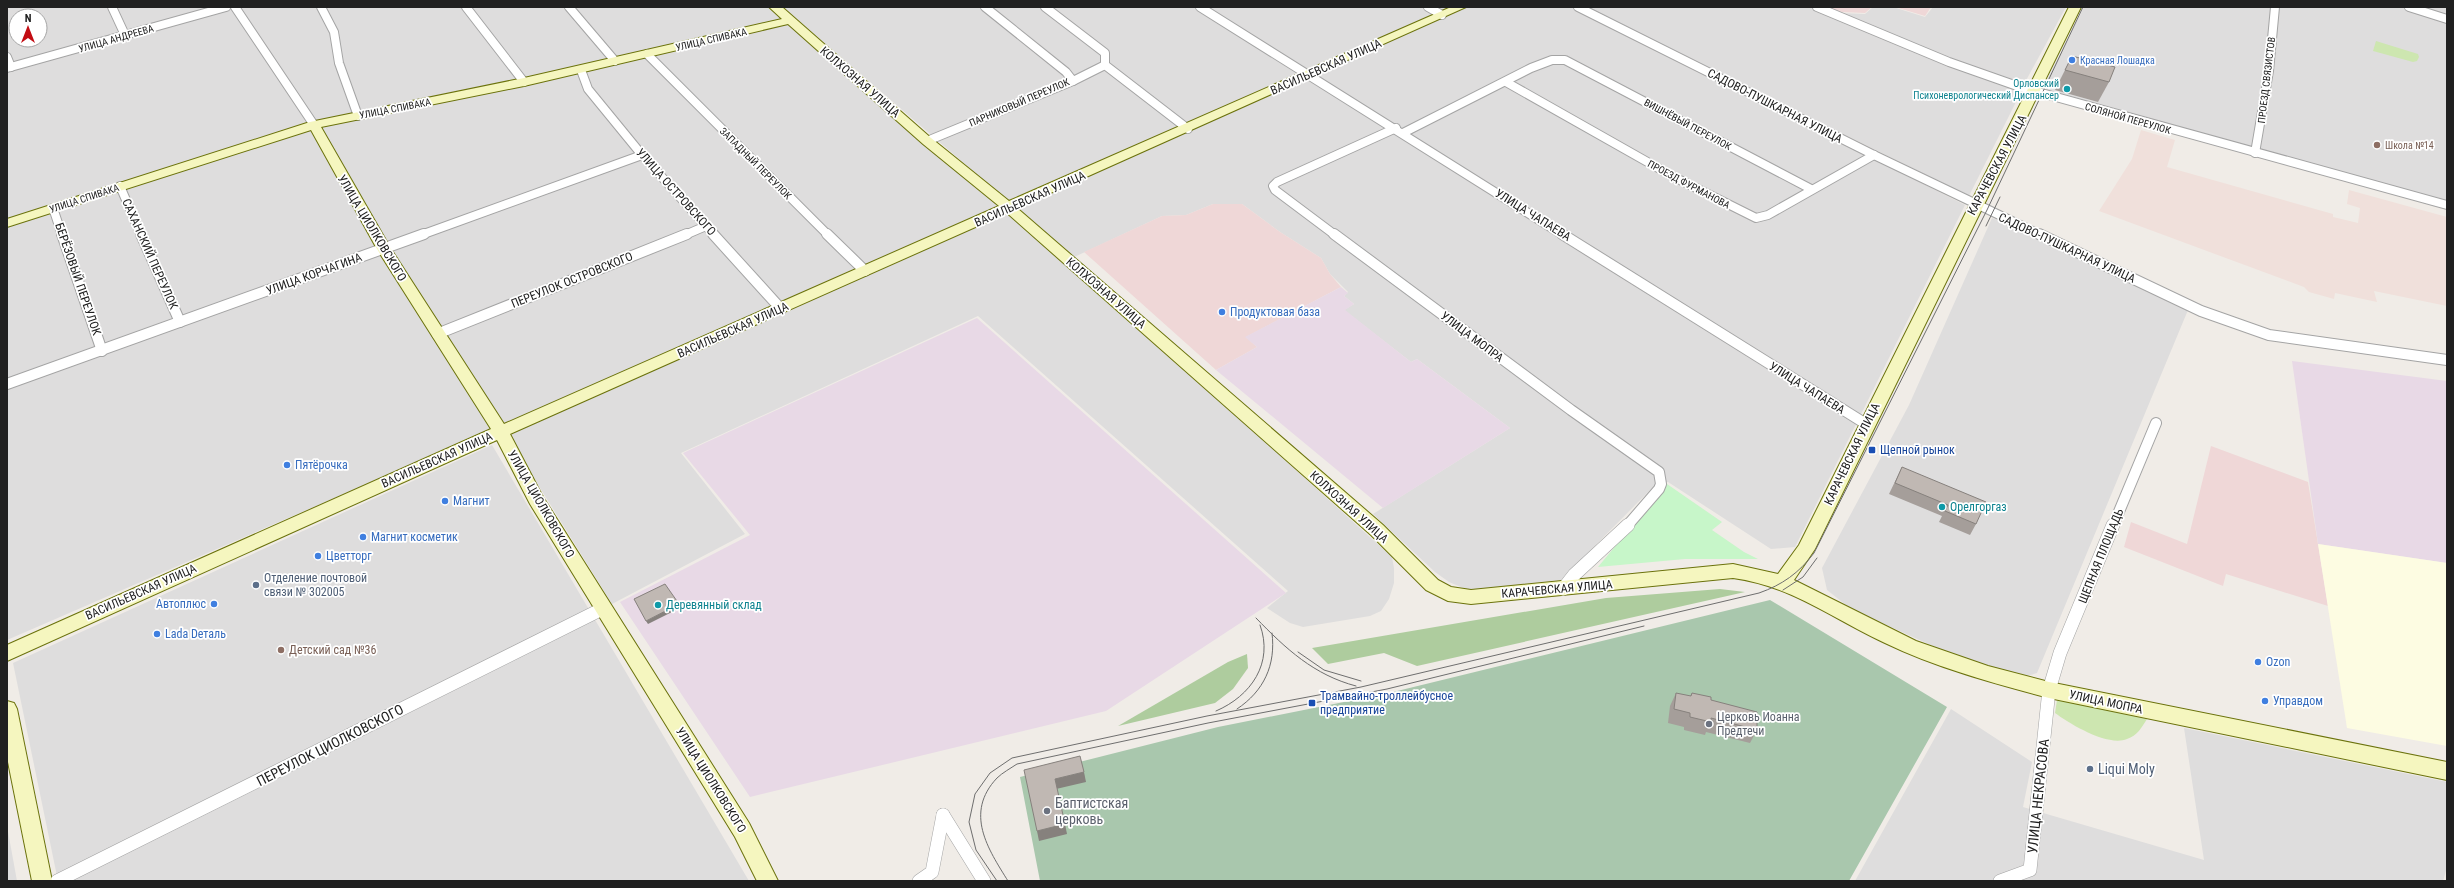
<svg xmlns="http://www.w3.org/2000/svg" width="2454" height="888" font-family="'Roboto Condensed',sans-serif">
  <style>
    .residential { fill: #dedddd; fill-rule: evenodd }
    .commercial { fill: #efd7d7 }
    .industrial { fill: #e8d9e6 }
    .education { fill: #fdfce2 }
    .military { fill: #f0e0db }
    .grass { fill: #cde6b0 }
    .forest { fill: #aecc9e }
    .cemetery { fill: #a9c7ad }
    .park { fill: #c7f6c9 }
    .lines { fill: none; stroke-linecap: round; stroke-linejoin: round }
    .street-far2-casing { stroke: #a4a4a4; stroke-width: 10 }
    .street-far1-casing { stroke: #a4a4a4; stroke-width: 12 }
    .street-casing { stroke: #a4a4a4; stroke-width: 14 }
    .secondary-casing { stroke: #6b720c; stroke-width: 2 }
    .street-far2 { stroke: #fff; stroke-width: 8 }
    .street-far1 { stroke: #fff; stroke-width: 10 }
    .street { stroke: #fff; stroke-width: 13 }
    .secondary { fill: #f5f6bf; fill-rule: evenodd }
    .tram { stroke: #6e6e6e; stroke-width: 1 }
    .wall { fill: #a59e9a }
    .shaded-wall { fill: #86817d }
    .building { fill: #c0b8b3; stroke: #86817d }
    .shop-dot { fill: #3f7fe0; stroke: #fff; stroke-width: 1.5 }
    .culture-dot { fill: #0f9aa8; stroke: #fff; stroke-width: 1.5 }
    .education-dot { fill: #8d6e63; stroke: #fff; stroke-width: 1.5 }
    .transit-dot { fill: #1a4fb4; stroke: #fff; stroke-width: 1.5 }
    .service-dot { fill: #5c6f8a; stroke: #fff; stroke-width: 1.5 }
    .worship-dot { fill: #6b7280; stroke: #fff; stroke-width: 1.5 }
    .labels { text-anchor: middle; stroke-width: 3.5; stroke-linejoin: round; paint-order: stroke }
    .far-street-label { font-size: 10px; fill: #202020; stroke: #fff }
    .far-shop-label { font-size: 10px; fill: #366cbe; stroke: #fff; text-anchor: start }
    .far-culture-label { font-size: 10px; fill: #0d838f; stroke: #fff; text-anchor: end }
    .far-education-label { font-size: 10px; fill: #785e54; stroke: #fff; text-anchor: start }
    .street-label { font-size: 12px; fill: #202020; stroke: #fff }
    .shop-label { font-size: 12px; fill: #366cbe; stroke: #fff; text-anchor: start }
    .transit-label { font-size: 12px; fill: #164399; stroke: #fff; text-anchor: start }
    .culture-label { font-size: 12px; fill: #0d838f; stroke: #fff; text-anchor: start }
    .service-label { font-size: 12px; fill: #4e5e75; stroke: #fff; text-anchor: start }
    .education-label { font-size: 12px; fill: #785e54; stroke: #fff; text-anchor: start }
    .worship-label { font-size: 12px; fill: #5b616d; stroke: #fff; text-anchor: start }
    .near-street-label { font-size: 14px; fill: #202020; stroke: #fff }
    .near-service-label { font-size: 14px; fill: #4e5e75; stroke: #fff; text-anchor: start }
    .near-worship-label { font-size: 14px; fill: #5b616d; stroke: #fff; text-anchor: start }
  </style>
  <rect width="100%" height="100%" fill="#f0ece7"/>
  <!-- residential -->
  <g class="residential">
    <path d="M7,7H771L786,20L580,69L318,123L7,222ZM16,16H40V40H16Z"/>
    <polygon points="783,7 1453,7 1010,203"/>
    <polygon points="1467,7 1573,7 1965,205 1795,547 1771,549 1668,482 1658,482 1561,580 1468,590 1449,582 1435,572 1373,514 1510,428 1417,359 1411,362 1344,310 1354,304 1344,296 1348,292 1330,274 1321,258 1280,232 1242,204 1213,204 1186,215 1162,216 1070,259 1012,208"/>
    <polygon points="1585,7 1813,7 1839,15 2022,90 1969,196"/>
    <polygon points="1873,7 1893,7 1925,17 1933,7 2066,7 2023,86 1981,73 1841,13 1865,14"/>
    <polygon points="2084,7 2447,7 2447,203 2039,95"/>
    <polygon points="788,22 1003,208 7,640 7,225 310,127"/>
    <polygon points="1008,210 1392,557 1394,568 1394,583 1389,599 1381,611 1370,616 1303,627 1290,623 1267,608 1288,591 978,316 681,453 745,534 612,604 506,433"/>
    <polygon points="1992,218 2008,224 2188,310 2037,673 2027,676 2008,673 1944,651 1851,609 1827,590 1822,568 1909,405"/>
    <polygon points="492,445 749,881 58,881 13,663"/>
    <polygon points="1951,709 2032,762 2023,807 2204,860 2184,728 2447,782 2447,867 2443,881 1855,881"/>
    <polygon points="7,826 17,881 7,881"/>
  </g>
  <!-- commercial -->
  <g class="commercial">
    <polygon points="1825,7 1872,7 1865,13 1842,12"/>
    <polygon points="1895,7 1931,7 1925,16"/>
    <polygon points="1213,204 1242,204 1280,232 1321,258 1330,274 1341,287 1246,337 1257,347 1216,370 1084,252 1162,216 1186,215"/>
    <polygon points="2211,446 2308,482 2328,606 2226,574 2223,586 2124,547 2131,522 2187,544"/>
  </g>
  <!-- industrial -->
  <g class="industrial">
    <polygon points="1341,287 1348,293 1344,296 1354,304 1345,310 1411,362 1417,359 1510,428 1383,508 1216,370 1257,347 1245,337"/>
    <polygon points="977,318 1286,593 1106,711 750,797 620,602 750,535 683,453"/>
    <polygon points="2292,361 2447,381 2447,563 2318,544"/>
  </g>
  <!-- education -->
  <polygon class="education" points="2318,544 2447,563 2447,746 2347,728"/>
  <!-- military -->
  <polygon class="military" points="2141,130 2175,140 2167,167 2333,214 2333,217 2358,223 2360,208 2347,204 2349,190 2447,217 2447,306 2374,291 2377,302 2335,293 2334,299 2309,292 2304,287 2099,211 2132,159"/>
  <!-- grass -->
  <g class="grass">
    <polygon points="2376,41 2418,54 2419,57 2417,61 2413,62 2373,51"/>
    <path d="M2057,700L2147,719C2142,727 2137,736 2127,739C2108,747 2070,724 2055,713Z"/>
  </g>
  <!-- forest -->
  <g class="forest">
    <polygon points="1720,589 1745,592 1417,666 1384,653 1328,664 1312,648 1606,598"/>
    <polygon points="1247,654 1248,668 1233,689 1215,703 1118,726 1228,662"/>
  </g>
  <!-- cemetery -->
  <polygon class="cemetery" points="1770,600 1947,707 1849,881 1040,881 1020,777 1218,727 1389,693"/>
  <!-- park -->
  <polygon class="park" points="1667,484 1722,522 1712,530 1744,552 1758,559 1685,559 1598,567"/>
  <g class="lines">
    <defs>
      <g id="street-far2">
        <polyline points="112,7 125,35"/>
        <polyline points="235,7 314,125"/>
        <polyline points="321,7 334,32 339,63 358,116"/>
        <polyline points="466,7 524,82"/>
        <polyline points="569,7 615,61"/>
        <polyline points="1045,7 1105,53 1105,65 1188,129"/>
        <polyline points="1200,7 1563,235"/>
        <polyline points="1428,7 1442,15"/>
        <polyline points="1578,7 1874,155 2041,235"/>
        <polyline points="1817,7 1949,62 2020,87 2447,205"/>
        <polyline points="2409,7 2447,19"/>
        <polyline points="647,54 828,235"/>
        <polyline points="7,57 11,67"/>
        <polyline points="7,68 226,7"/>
        <polyline points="581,70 588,89 642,155 714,235"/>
        <polyline points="1073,81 1105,65"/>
        <polyline points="1506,82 1674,177 1756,218 1768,215 1874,155"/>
        <polyline points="1403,133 1531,68 1552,60 1565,60 1811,189"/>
        <polyline points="927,141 1073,81 1066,72 985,7"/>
        <polyline points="2255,153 2269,71 2275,7"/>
        <polyline points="120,186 141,235"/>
        <polyline points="53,208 62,235"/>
        <polyline points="421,235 642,155"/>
        <polyline points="685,235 706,226"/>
        <polyline points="1335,235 1275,190 1273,186 1277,182 1396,128"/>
      </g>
      <g id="street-far1">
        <polyline points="62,234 102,351"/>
        <polyline points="141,234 180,322"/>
        <polyline points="713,234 781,309"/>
        <polyline points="827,234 865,271"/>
        <polyline points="1334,234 1571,410 1659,472 1661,484 1659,489 1627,526"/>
        <polyline points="1562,234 1866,424"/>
        <polyline points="2039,234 2201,311 2269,335 2447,360"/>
        <polyline points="437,334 687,234"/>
        <polyline points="7,384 424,234"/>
        <polyline points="2113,526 2156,423"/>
      </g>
      <g id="street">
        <polyline points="1563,589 1574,575 1628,525"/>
        <polyline points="943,815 984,881"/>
        <polyline points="57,881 604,608"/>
        <polyline points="919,881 932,872 943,815"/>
        <polyline points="2000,881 2030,870 2049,690 2060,653 2113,525"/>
      </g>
      <g id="secondary">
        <path d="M769,7H782L931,138L1009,201L1451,7H1466L1017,208L1383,525L1438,580L1451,587L1471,590L1733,564L1778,574L1799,545L2069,7H2081L1815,549L1794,580L1916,641L1988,666L2049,682L2447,762V780L2049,698C1993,683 1937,668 1885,643C1833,619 1792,586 1733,578L1471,604L1448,601L1426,590L1371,535L1007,213L510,434L543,497L749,823L778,881H757L735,837L530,504L497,440L7,661V645L491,429L377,249L311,130L7,227V219L310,122L524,78L782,19ZM788,24L923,144L999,206L504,424L391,249L321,127L524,86Z"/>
        <polygon points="7,701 14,703 17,709 52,881 32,881 7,757"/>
      </g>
    </defs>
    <!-- street-far2 casing -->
    <use href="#street-far2" class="street-far2-casing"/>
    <!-- street-far1 casing -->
    <use href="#street-far1" class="street-far1-casing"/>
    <!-- street casing -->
    <use href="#street" class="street-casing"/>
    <!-- secondary casing -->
    <use href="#secondary" class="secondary-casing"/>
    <!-- street-far2 -->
    <use href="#street-far2" class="street-far2"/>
    <!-- street-far1 -->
    <use href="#street-far1" class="street-far1"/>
    <!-- street -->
    <use href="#street" class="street"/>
    <!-- secondary -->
    <use href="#secondary" class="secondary"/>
    <!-- tram -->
    <g class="tram">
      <polyline points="1986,226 2000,197"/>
      <polyline points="1783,590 1803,577 1817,558"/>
      <path d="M1256,618C1286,649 1314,675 1356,686"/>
      <polyline points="1298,652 1324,670 1361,681"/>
      <path d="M1237,709C1264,691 1276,665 1272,633"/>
      <path d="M1216,711C1251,696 1274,663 1260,625"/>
      <path d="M997,881L976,850L969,822L975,794L990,773L1012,758L1207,716L1361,687L1759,593C1782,585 1799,573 1814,553L1987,210L2083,7"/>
      <path d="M1008,881C988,849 964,813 997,778C1002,773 1011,768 1017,764L1208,723L1387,689L1644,626"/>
    </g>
  </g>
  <!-- wall -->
  <g class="wall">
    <polygon points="2072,56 2109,82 2098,102 2055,90"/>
    <polygon points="1902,467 1976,524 1970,535 1939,522 1942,516 1889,494"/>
    <polygon points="1676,693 1690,696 1692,693 1711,700 1757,730 1750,743 1706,732 1705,735 1684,730 1684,727 1668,723 1670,706"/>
  </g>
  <!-- shaded-wall -->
  <g class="shaded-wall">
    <polygon points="679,604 680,608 648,624 646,621"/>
    <polygon points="1084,772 1086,782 1056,789 1055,779"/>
    <polygon points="1065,824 1067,834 1039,841 1037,831"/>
  </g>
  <!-- building -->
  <g class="building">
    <polygon points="2072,56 2115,67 2109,82 2065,70"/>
    <polygon points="1902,467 1986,502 1976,524 1945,511 1948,505 1895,483"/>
    <polygon points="665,584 679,604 646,621 634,599"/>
    <polygon points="1676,693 1691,696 1692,693 1711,697 1711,700 1757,712 1757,730 1711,718 1711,722 1690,717 1690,713 1674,709"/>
    <polygon points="1080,756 1084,772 1055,779 1065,824 1037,831 1024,770"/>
  </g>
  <!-- markers -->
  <g class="shop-dot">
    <circle cx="2072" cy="60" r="4"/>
    <circle cx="1222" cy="312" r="4"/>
    <circle cx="287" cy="465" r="4"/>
    <circle cx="445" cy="501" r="4"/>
    <circle cx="363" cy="537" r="4"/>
    <circle cx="318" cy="556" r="4"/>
    <circle cx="214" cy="604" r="4"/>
    <circle cx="157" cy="634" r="4"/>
    <circle cx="2258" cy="662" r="4"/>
    <circle cx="2265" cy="701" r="4"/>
  </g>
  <g class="culture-dot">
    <circle cx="2067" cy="89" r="4"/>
    <circle cx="1942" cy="507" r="4"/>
    <circle cx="658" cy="605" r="4"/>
  </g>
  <g class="education-dot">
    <circle cx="2377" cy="145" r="4"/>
    <circle cx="281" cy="650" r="4"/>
  </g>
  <g class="transit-dot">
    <rect x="1868" y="446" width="8" height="8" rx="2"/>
    <rect x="1308" y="699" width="8" height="8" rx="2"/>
  </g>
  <g class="service-dot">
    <circle cx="256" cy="585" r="4"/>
    <circle cx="2090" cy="769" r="4"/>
  </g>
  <g class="worship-dot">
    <circle cx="1709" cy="724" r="4"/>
    <circle cx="1047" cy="811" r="4"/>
  </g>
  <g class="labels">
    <!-- far-street labels -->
    <g class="far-street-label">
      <text transform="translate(116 38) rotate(-16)" y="4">УЛИЦА АНДРЕЕВА</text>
      <text transform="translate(711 39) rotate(-13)" y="4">УЛИЦА СПИВАКА</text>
      <text transform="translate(2266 80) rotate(-83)" y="4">ПРОЕЗД СВЯЗИСТОВ</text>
      <text transform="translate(1019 102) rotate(-23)" y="4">ПАРНИКОВЫЙ ПЕРЕУЛОК</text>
      <text transform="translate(395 108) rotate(-11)" y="4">УЛИЦА СПИВАКА</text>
      <text transform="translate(2128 118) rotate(16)" y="4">СОЛЯНОЙ ПЕРЕУЛОК</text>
      <text transform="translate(1688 124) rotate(28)" y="4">ВИШНЁВЫЙ ПЕРЕУЛОК</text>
      <text transform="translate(756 163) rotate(45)" y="4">ЗАПАДНЫЙ ПЕРЕУЛОК</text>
      <text transform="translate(1689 184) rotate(28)" y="4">ПРОЕЗД ФУРМАНОВА</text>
      <text transform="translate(84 198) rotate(-18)" y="4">УЛИЦА СПИВАКА</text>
    </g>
    <!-- far-shop labels -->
    <g class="far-shop-label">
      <text x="2080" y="64">Красная Лошадка</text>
    </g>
    <!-- far-culture labels -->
    <g class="far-culture-label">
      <text x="2059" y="87">Орловский<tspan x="2059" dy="12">Психоневрологический Диспансер</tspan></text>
    </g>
    <!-- far-education labels -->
    <g class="far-education-label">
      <text x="2385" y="149">Школа №14</text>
    </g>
    <!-- street labels -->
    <g class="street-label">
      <text transform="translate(1326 67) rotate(-24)" y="4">ВАСИЛЬЕВСКАЯ УЛИЦА</text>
      <text transform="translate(860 82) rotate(41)" y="4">КОЛХОЗНАЯ УЛИЦА</text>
      <text transform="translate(1775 106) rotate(27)" y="4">САДОВО-ПУШКАРНАЯ УЛИЦА</text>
      <text transform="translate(1997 165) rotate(-62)" y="4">КАРАЧЕВСКАЯ УЛИЦА</text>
      <text transform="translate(676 192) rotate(48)" y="4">УЛИЦА ОСТРОВСКОГО</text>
      <text transform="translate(1030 199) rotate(-24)" y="4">ВАСИЛЬЕВСКАЯ УЛИЦА</text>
      <text transform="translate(1533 215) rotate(32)" y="4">УЛИЦА ЧАПАЕВА</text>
      <text transform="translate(372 228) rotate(59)" y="4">УЛИЦА ЦИОЛКОВСКОГО</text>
      <text transform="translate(2067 248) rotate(25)" y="4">САДОВО-ПУШКАРНАЯ УЛИЦА</text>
      <text transform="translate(150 254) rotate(66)" y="4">САХАНСКИЙ ПЕРЕУЛОК</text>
      <text transform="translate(314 274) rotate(-20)" y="4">УЛИЦА КОРЧАГИНА</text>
      <text transform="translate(78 279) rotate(71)" y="4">БЕРЁЗОВЫЙ ПЕРЕУЛОК</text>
      <text transform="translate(572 280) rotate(-22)" y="4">ПЕРЕУЛОК ОСТРОВСКОГО</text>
      <text transform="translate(1106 293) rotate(41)" y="4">КОЛХОЗНАЯ УЛИЦА</text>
      <text transform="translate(733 330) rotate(-24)" y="4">ВАСИЛЬЕВСКАЯ УЛИЦА</text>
      <text transform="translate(1472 337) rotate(37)" y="4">УЛИЦА МОПРА</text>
      <text transform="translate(1807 388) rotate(32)" y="4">УЛИЦА ЧАПАЕВА</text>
      <text transform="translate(1852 454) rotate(-64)" y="4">КАРАЧЕВСКАЯ УЛИЦА</text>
      <text transform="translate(437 460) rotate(-24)" y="4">ВАСИЛЬЕВСКАЯ УЛИЦА</text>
      <text transform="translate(541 504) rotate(60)" y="4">УЛИЦА ЦИОЛКОВСКОГО</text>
      <text transform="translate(1349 507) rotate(42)" y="4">КОЛХОЗНАЯ УЛИЦА</text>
      <text transform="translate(2101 556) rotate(-68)" y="4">ЩЕПНАЯ ПЛОЩАДЬ</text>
      <text transform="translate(1557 589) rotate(-5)" y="4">КАРАЧЕВСКАЯ УЛИЦА</text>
      <text transform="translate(141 592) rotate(-24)" y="4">ВАСИЛЬЕВСКАЯ УЛИЦА</text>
      <text transform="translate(2106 702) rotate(12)" y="4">УЛИЦА МОПРА</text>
      <text transform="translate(711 780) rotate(58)" y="4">УЛИЦА ЦИОЛКОВСКОГО</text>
    </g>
    <!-- shop labels -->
    <g class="shop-label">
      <text x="1230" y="316">Продуктовая база</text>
      <text x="295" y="469">Пятёрочка</text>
      <text x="453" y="505">Магнит</text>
      <text x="371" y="541">Магнит косметик</text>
      <text x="326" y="560">Цветторг</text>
      <text x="206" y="608" text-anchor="end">Автоплюс</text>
      <text x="165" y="638">Lada Dеталь</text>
      <text x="2266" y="666">Ozon</text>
      <text x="2273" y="705">Управдом</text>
    </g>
    <!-- transit labels -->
    <g class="transit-label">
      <text x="1880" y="454">Щепной рынок</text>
      <text x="1320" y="700">Трамвайно-троллейбусное<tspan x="1320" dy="14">предприятие</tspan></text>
    </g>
    <!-- culture labels -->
    <g class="culture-label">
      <text x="1950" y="511">Орелгоргаз</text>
      <text x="666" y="609">Деревянный склад</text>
    </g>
    <!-- service labels -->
    <g class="service-label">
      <text x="264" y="582">Отделение почтовой<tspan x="264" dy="14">связи № 302005</tspan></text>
    </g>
    <!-- education labels -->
    <g class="education-label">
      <text x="289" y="654">Детский сад №36</text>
    </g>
    <!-- worship labels -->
    <g class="worship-label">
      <text x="1717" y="721">Церковь Иоанна<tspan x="1717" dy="14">Предтечи</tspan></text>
    </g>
    <!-- near-street labels -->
    <g class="near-street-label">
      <text transform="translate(330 745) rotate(-27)" y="5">ПЕРЕУЛОК ЦИОЛКОВСКОГО</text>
      <text transform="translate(2038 796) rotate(-84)" y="5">УЛИЦА НЕКРАСОВА</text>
    </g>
    <!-- near-service labels -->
    <g class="near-service-label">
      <text x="2098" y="774">Liqui Moly</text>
    </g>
    <!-- near-worship labels -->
    <g class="near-worship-label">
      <text x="1055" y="808">Баптистская<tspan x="1055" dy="16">церковь</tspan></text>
    </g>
  </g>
  <!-- border -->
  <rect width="2454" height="888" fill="none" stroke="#202020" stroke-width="16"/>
  <!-- north arrow -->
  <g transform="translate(28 28)"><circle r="19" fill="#ffffff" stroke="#a6a6a6"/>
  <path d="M0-3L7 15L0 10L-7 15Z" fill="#c30c13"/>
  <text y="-6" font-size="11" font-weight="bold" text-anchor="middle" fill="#202020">N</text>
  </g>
</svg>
